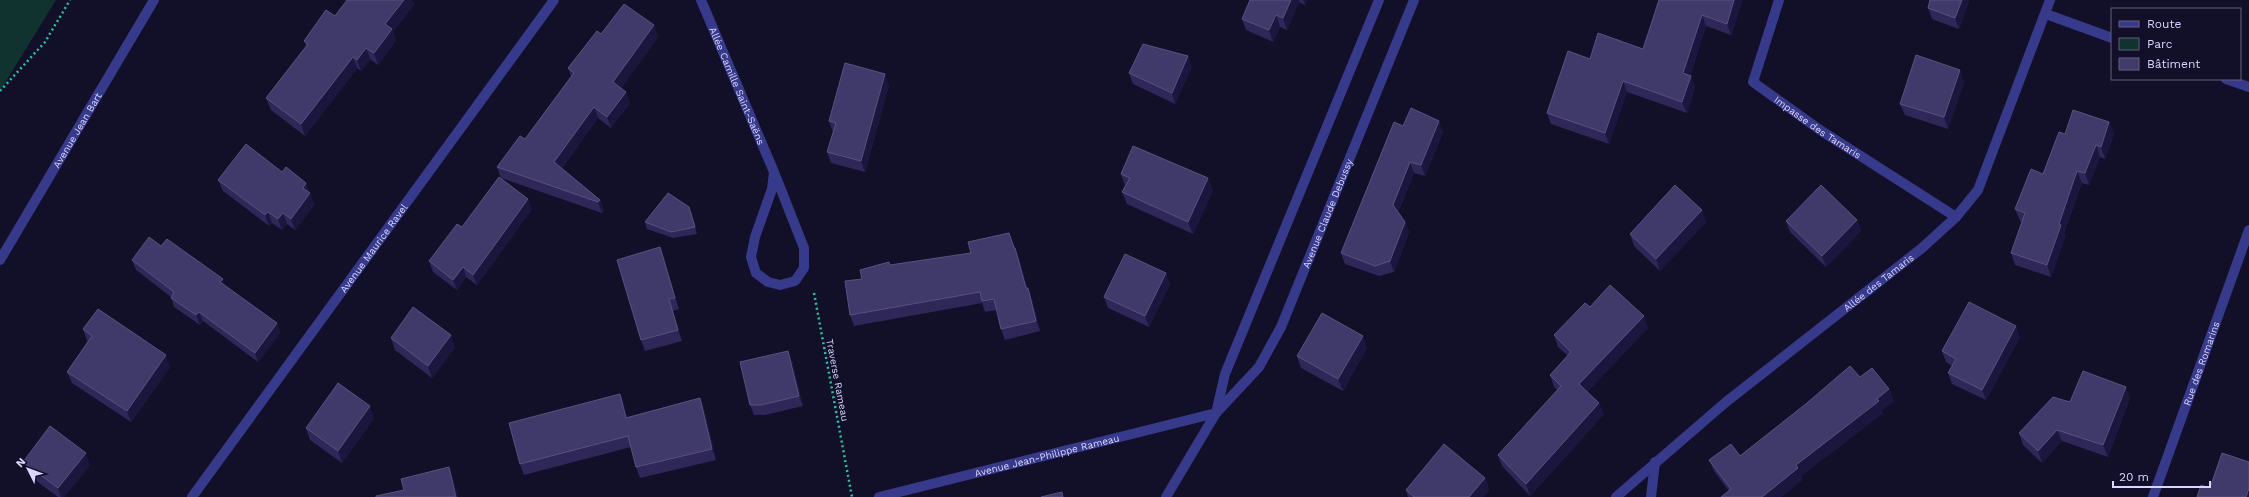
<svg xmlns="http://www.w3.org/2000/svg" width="2249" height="497" font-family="'Work Sans',sans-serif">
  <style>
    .green { fill: #113330 }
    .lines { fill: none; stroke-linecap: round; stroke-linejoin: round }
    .path { stroke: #2ac0ae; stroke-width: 2.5; stroke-dasharray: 2 3; stroke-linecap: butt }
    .minor { stroke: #37398a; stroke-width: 10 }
    .wall { fill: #2e2758 }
    .shaded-wall { fill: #1b163d }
    .building { fill: #403a6a; stroke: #585281 }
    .labels { text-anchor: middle; stroke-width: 3; stroke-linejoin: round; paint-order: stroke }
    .street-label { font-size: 10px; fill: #d9d6ff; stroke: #120f29 }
  </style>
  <rect width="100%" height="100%" fill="#120f29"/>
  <!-- green -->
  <polygon class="green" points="0,0 56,0 0,91"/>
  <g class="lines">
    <!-- path -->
    <g class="path">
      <polyline points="0,91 45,42 70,0"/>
      <polyline points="814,293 852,497"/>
    </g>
    <!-- minor -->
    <g class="minor">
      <path id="s1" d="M701,0L774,172L804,248V268L795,281L780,285L768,282L756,273L751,257L755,237L772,189L774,172"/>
      <path id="s2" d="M1779,0L1753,82L1820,130L1956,217"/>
      <polyline points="2046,14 2112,38"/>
      <polyline points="2226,79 2249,87"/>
      <path id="s3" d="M0,260L154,0"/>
      <polyline points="1216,413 1225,374 1379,0"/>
      <path id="s4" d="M192,497L554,0"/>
      <path id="s5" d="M879,497L1216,413"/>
      <path id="s6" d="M1166,497L1216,413L1259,367L1281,327L1414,0"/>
      <path id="s7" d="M1616,497L1726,402L1922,248L1956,217L1978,190L2050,0"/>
      <polyline points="1651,497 1655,462"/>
      <path id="s8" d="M2153,497L2249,230"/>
    </g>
  </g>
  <!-- wall -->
  <g class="wall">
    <polygon points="1250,0 1307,0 1305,5 1299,2 1287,30 1280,27 1273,42 1246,30 1242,19"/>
    <polygon points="1659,0 1741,0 1742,2 1731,35 1706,26 1690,75 1695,87 1687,113 1627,92 1609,144 1551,124 1547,113 1590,59 1643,49"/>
    <polygon points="1930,0 1969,0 1969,1 1959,29 1932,19 1928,8"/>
    <polygon points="414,4 393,32 396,40 378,65 370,59 361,71 357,68 305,136 271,110 266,98 306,46 304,41 335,16"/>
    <polygon points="658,37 621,88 630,103 611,128 598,118 562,168 600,200 604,211 602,213 501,178 497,167 525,139 571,76 568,68"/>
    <polygon points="1192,67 1175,104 1133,84 1129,73"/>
    <polygon points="1964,82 1948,129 1905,115 1900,104"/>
    <polygon points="889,85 865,172 831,163 827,152 833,132 829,121"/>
    <polygon points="2109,122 2114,134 2105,159 2100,157 2089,185 2082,183 2064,233 2065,237 2051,277 2015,265 2011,253 2022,222 2020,221 2015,209 2043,174 2065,134"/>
    <polygon points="1403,126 1443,132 1425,176 1414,173 1398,212 1405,222 1409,232 1394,272 1379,276 1345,264 1341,253"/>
    <polygon points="282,172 306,183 314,205 295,230 287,224 282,230 272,223 269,226 223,191 218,180"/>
    <polygon points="1121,174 1213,190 1193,234 1127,204 1122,192 1125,186"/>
    <polygon points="532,209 477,285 466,277 457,290 433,272 429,261 462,227"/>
    <polygon points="692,213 697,234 673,238 647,229 645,222"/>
    <polygon points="1857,220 1861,231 1826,267 1790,232 1786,221"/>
    <polygon points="1706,222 1660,271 1634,246 1630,234"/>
    <polygon points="1013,243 1019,258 1027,288 1028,288 1032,299 1040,331 1005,340 1001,329 997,310 985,312 982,303 854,326 850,315 862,279 890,265 971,253"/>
    <polygon points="161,246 225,285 277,323 280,333 258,362 203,321 200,325 174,307 171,297 136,270 132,260"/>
    <polygon points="660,247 664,258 679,309 673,311 682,341 645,351 641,340"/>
    <polygon points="1170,284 1149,327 1108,308 1104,297"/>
    <polygon points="1590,307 1648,328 1587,392 1604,414 1530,496 1502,466 1498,455 1558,390 1554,387 1550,375 1568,356 1558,347 1554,335"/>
    <polygon points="83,329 170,367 131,422 72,383 67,372 88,342 87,341"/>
    <polygon points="2020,337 1986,400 1952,384 1948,373 1952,366 1946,362 1942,351"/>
    <polygon points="391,338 455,347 432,378 395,350"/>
    <polygon points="1367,348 1343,391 1301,368 1297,356"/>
    <polygon points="792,361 803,406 765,415 754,415 750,405"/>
    <polygon points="1860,377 1889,389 1894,401 1882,410 1883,413 1801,476 1802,480 1781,497 1721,497 1729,491 1714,471 1709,460 1740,456"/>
    <polygon points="620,394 624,405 627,417 700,398 704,409 716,460 640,478 636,467 631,447 524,475 520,464"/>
    <polygon points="2130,398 2108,457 2062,441 2042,463 2023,445 2019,433 2070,402"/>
    <polygon points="374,418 342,463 310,440 306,428"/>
    <polygon points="23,462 90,465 64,497 58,497 27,474"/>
    <polygon points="1485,478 1489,490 1483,497 1408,497 1406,490"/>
  </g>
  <!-- shaded-wall -->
  <g class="shaded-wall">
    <polygon points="404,0 412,0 414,4 393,32 396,40 378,65 374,53 385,24"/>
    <polygon points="1291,0 1299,0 1299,2 1287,30 1283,18"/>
    <polygon points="1303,0 1307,0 1305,5"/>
    <polygon points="1734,0 1741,0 1742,2 1731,35 1727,24"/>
    <polygon points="1962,0 1969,0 1969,1 1959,29 1955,18"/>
    <polygon points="1276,15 1280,27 1273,42 1269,30"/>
    <polygon points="1702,15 1706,26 1688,85 1683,73"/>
    <polygon points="654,25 658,37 618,93 613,82"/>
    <polygon points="366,48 370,59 361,71 357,60"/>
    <polygon points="1188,56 1192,67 1175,104 1172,93"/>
    <polygon points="353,57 357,68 305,136 301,124"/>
    <polygon points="1960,70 1964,82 1948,129 1944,117"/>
    <polygon points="885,74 889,85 865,172 861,161"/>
    <polygon points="1691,76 1695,87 1687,113 1682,102"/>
    <polygon points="1623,81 1627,92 1609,144 1605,133"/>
    <polygon points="626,92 630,103 611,128 607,117"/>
    <polygon points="594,107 598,118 558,173 554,162"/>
    <polygon points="1439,121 1443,132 1425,176 1421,165"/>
    <polygon points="2109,122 2114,134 2105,159 2101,147"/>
    <polygon points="2096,145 2100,157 2089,185 2085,173"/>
    <polygon points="1410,162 1414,173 1396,216 1393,205"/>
    <polygon points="2077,171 2082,183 2064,233 2065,237 2051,277 2047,265 2059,224"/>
    <polygon points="1208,178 1213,190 1193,234 1188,222"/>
    <polygon points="306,183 314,205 295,230 291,219 303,188"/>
    <polygon points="528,199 532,209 477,285 473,275"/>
    <polygon points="600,200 604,211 602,213 598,202"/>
    <polygon points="689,207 692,213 697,234 695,227"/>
    <polygon points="1702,210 1706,222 1660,271 1656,259"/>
    <polygon points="268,212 272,223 269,226 265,215"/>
    <polygon points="283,213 287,224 282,230 278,219"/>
    <polygon points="1857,220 1861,231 1826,267 1822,256"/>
    <polygon points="1405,222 1409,232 1394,272 1390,261"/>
    <polygon points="660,247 664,258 679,309 675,298"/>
    <polygon points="1015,248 1019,258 1029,299 1026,288"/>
    <polygon points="463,267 466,277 457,290 453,280"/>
    <polygon points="1166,273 1170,284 1149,327 1145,316"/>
    <polygon points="223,279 226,289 220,282"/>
    <polygon points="1028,288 1032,299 1040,331 1036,321"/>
    <polygon points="669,299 673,311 682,341 678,330"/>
    <polygon points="199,312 203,321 200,325 196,315"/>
    <polygon points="1644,316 1648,328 1584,396 1579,384"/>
    <polygon points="277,323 280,333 258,362 255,353"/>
    <polygon points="2016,326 2020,337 1986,400 1982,390"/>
    <polygon points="451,335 455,347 432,378 428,366"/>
    <polygon points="1363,336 1367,348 1343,391 1338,379"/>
    <polygon points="788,351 792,361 803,406 799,396"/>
    <polygon points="166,355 170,367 131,422 127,411"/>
    <polygon points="2126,387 2130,398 2108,457 2103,445"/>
    <polygon points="1889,389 1894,401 1882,410 1883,413 1801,476 1802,480 1781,497 1762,497 1796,465"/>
    <polygon points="620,394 624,405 630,429 626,418"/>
    <polygon points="700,398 704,409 716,460 712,449"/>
    <polygon points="1599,403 1604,414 1530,496 1526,484"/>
    <polygon points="370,406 374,418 342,463 338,451"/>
    <polygon points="2057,430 2062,441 2042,463 2038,451"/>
    <polygon points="86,453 90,465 64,497 61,497 58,488"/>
    <polygon points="449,467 453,478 458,497 456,497"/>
    <polygon points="1485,478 1489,490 1483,497 1469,497"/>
    <polygon points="2249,488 2249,497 2246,497"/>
  </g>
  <!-- building -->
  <g class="building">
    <polygon points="347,0 404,0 385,24 392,29 374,53 366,48 357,60 353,57 301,124 266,98 308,44 304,41 326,10 335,16"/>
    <polygon points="1250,0 1291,0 1283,18 1276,15 1269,30 1242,19"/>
    <polygon points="1659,0 1734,0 1727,24 1702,15 1683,73 1691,76 1682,102 1623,81 1605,133 1547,113 1568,51 1590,59 1598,33 1643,49"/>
    <polygon points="1930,0 1962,0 1955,18 1928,8"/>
    <polygon points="624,4 654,25 613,82 626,92 607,117 594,107 554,162 600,200 598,202 497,167 520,136 525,139 574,73 568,68 597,31 601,34"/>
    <polygon points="1143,44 1188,56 1172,93 1129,73"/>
    <polygon points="1916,55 1960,70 1944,117 1900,104"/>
    <polygon points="845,63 885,74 861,161 827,152 836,123 829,121"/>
    <polygon points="1411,108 1439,121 1421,165 1410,162 1393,205 1405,222 1390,261 1375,266 1341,253 1394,122 1403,126"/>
    <polygon points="2073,110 2109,122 2101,147 2096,145 2085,173 2077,171 2059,224 2061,225 2047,265 2011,253 2025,213 2015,209 2031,169 2043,174 2059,132 2065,134"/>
    <polygon points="246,144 282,172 286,167 306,183 303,188 310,193 291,219 283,213 278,219 268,212 265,215 218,180"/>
    <polygon points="1133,146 1208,178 1188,222 1122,192 1130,178 1121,174"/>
    <polygon points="499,177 528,199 473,275 463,267 453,280 429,261 457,224 462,227"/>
    <polygon points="1675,185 1702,210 1656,259 1630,234"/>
    <polygon points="1821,185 1857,220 1822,256 1786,221"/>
    <polygon points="668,193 689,207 695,227 671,232 645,222"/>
    <polygon points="1009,233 1014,248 1015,248 1026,288 1028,288 1036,321 1001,329 994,299 982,301 980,292 850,315 845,281 862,279 860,270 889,262 890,265 971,253 968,242"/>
    <polygon points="149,237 161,246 167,239 223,279 220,282 277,323 255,353 199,312 196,315 171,298 174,292 132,260"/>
    <polygon points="660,247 675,298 669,299 678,330 641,340 617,260"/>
    <polygon points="1125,254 1166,273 1145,316 1104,297"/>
    <polygon points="1610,285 1644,316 1579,384 1599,403 1526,484 1498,455 1561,386 1550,375 1571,352 1554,335 1585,303 1590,307"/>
    <polygon points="1969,302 2016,326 1982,390 1948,373 1956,359 1942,351"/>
    <polygon points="413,307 451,335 428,366 391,338"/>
    <polygon points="98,309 166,355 127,411 67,372 92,336 83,329"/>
    <polygon points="1322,313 1363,336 1338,379 1297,356"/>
    <polygon points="788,351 799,396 761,405 750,405 740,362"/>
    <polygon points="1850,366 1860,377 1872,368 1889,389 1877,399 1879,401 1796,465 1798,468 1762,497 1721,497 1731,489 1709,460 1731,444 1740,456 1807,403"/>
    <polygon points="2083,371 2126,387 2103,445 2057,430 2038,451 2019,433 2053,397 2070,402"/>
    <polygon points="338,383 370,406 338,451 306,428"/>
    <polygon points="620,394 626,418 700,398 712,449 636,467 628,436 520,464 509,423"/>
    <polygon points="50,426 86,453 58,488 23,462"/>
    <polygon points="1444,444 1485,478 1469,497 1414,497 1406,490"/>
    <polygon points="2222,453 2249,462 2249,488 2246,497 2197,497 2201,485 2210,488"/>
    <polygon points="449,467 456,497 376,497 376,496 404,490 401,479"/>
    <polygon points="1062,492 1063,497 1041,497"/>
  </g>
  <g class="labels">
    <!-- street labels -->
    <g class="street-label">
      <text dy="4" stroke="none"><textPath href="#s1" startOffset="93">Allée Camille Saint-Saëns</textPath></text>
      <text dy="4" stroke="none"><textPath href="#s2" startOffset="165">Impasse des Tamaris</textPath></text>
      <text dy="4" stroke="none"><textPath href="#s3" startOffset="151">Avenue Jean Bart</textPath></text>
      <text dy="4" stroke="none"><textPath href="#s6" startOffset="329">Avenue Claude Debussy</textPath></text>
      <text dy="4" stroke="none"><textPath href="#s4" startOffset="308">Avenue Maurice Ravel</textPath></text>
      <text dy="4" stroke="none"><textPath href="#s7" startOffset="339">Allée des Tamaris</textPath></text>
      <text dy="4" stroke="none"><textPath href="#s8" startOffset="142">Rue des Romarins</textPath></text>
      <text transform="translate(838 380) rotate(79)" y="4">Traverse Rameau</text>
      <text dy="4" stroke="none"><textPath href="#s5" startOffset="173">Avenue Jean-Philippe Rameau</textPath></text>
    </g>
  </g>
  <!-- legend -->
  <rect x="2111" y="8" width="130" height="72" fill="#120f29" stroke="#625f7f"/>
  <rect x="2119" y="21" width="20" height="6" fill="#37398a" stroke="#625f7f"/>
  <text x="2147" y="28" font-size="12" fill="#d9d6ff">Route</text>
  <rect x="2119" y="38" width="20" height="12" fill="#113330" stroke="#625f7f"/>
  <text x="2147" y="48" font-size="12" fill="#d9d6ff">Parc</text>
  <rect x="2119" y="58" width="20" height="12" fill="#403a6a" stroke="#625f7f"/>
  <text x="2147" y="68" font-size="12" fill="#d9d6ff">Bâtiment</text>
  <!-- north arrow -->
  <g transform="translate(28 469) rotate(312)" stroke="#120f29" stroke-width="3" paint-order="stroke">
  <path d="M0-3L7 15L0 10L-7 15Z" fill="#d9d6ff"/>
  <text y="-6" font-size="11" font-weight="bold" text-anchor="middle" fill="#d9d6ff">N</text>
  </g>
  <!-- scale -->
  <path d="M2113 481v6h97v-6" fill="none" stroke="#d9d6ff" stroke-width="2"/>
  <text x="2119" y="481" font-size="12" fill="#d9d6ff" stroke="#120f29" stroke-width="3" paint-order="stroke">20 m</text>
</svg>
